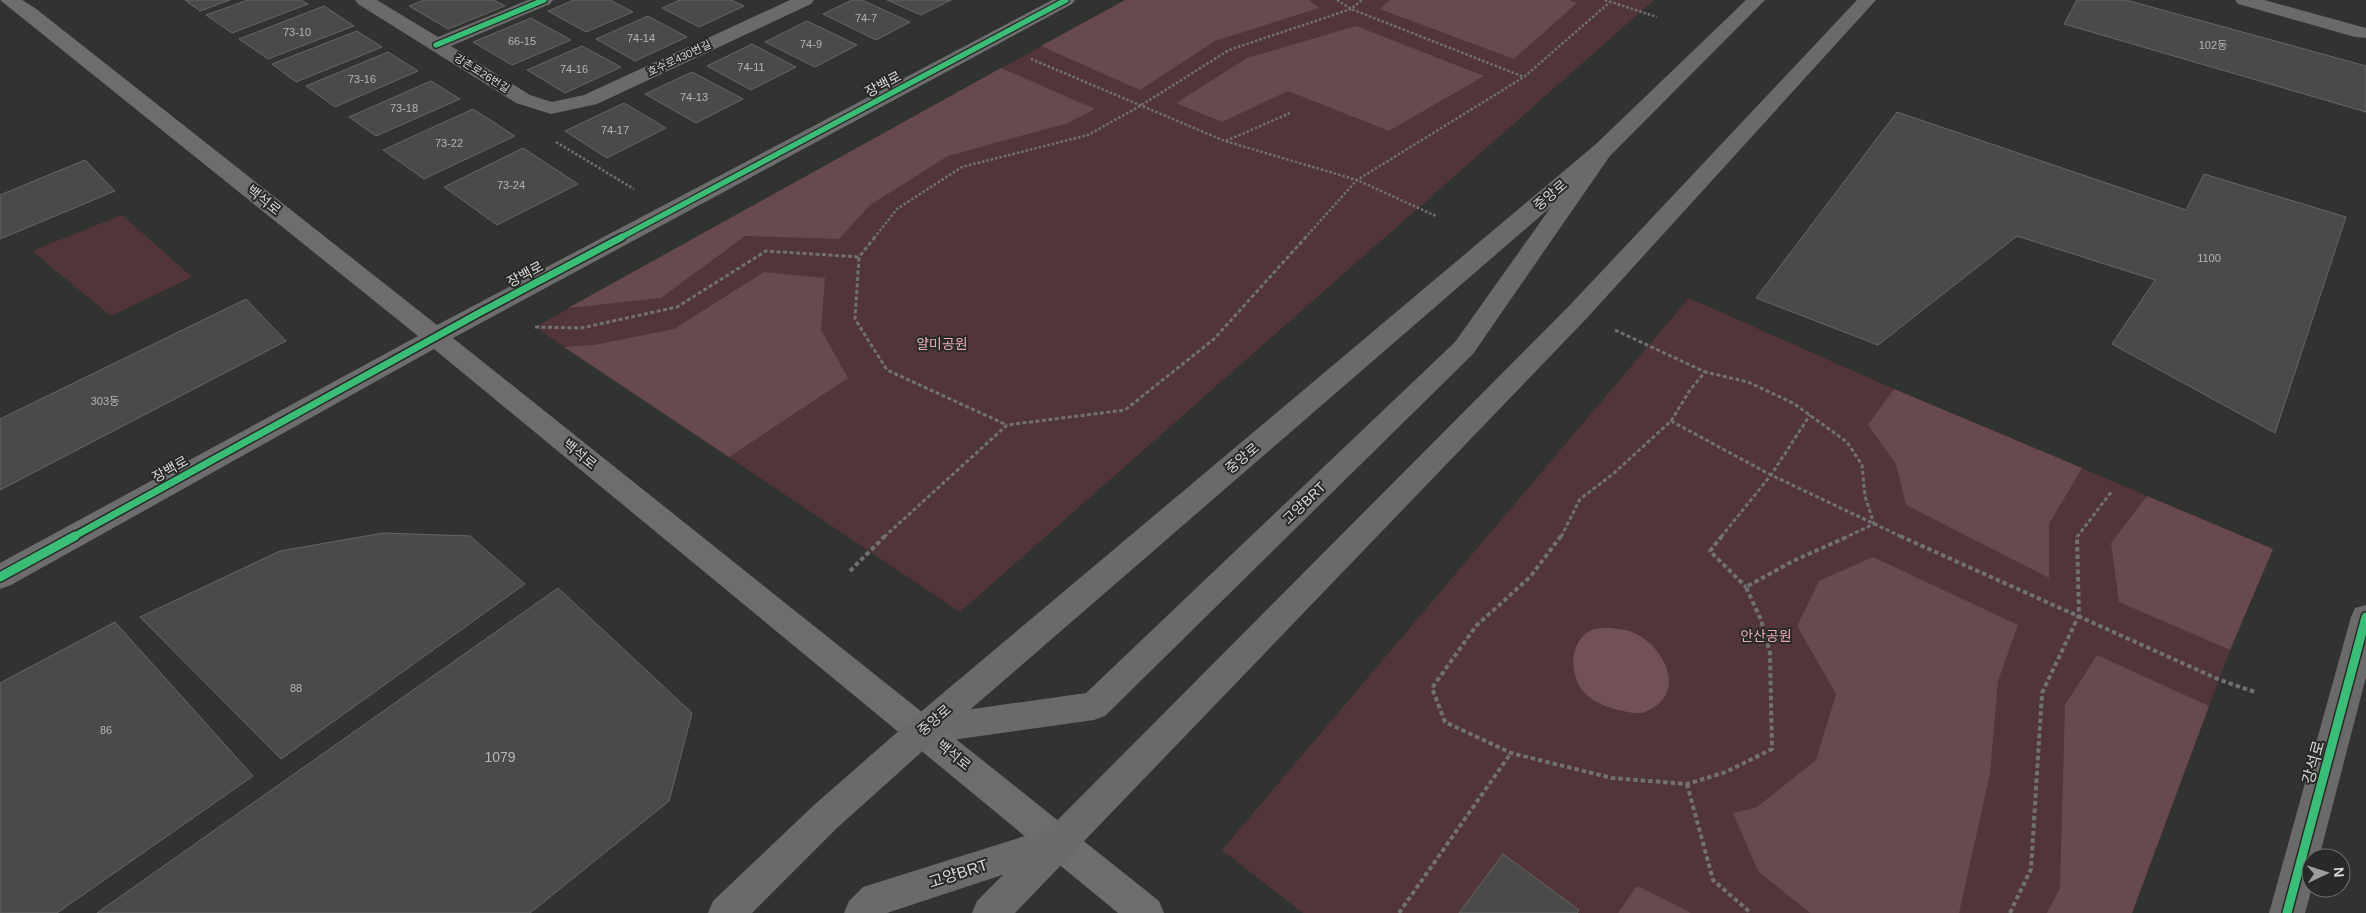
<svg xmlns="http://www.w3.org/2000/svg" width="2366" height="913" font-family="Arial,'Noto Sans KR',sans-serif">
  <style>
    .green { fill: #51353b }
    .forest { fill: #67494f }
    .water { fill: #715057 }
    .building { fill: #4a4b49; stroke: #656765 }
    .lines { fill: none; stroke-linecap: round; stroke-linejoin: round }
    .path-far2 { stroke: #707170; stroke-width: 2.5; stroke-dasharray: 2.5 2; stroke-linecap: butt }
    .path-far1 { stroke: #707170; stroke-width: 3; stroke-dasharray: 4 2.5; stroke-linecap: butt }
    .path { stroke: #707170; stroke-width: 4; stroke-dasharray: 4.5 3; stroke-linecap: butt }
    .lane { fill: #696a69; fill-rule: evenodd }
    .street { fill: #696a69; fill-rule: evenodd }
    .secondary { fill: #6c6d6c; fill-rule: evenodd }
    .primary { fill: #696a69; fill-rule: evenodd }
    .cycleway-far2-casing { stroke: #272a26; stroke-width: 8 }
    .cycleway-far1-casing { stroke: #272a26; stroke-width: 10 }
    .cycleway-casing { stroke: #272a26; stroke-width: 12 }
    .cycleway-far2 { stroke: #3abd76; stroke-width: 5.5 }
    .cycleway-far1 { stroke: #3abd76; stroke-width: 7 }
    .cycleway { stroke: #3abd76; stroke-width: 9 }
    .labels { text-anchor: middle; stroke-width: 4; stroke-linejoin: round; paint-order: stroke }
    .number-label { font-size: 11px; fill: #b4b6b4 }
    .far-street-label { font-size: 11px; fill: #d7d9d7; stroke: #272a26 }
    .street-label { font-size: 14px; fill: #d7d9d7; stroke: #272a26 }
    .park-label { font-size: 14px; fill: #ecaab8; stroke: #272a26 }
    .near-number-label { font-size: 14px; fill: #b4b6b4 }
    .near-street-label { font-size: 16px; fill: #d7d9d7; stroke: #272a26 }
  </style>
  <rect width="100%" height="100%" fill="#313331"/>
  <!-- green -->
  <g class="green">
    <polygon points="1125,0 1654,0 960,612 535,327"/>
    <polygon points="122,215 192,277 111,316 32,251"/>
    <polygon points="1689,298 1894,389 2273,549 2230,650 2132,913 1303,913 1222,850"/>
  </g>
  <!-- forest -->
  <g class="forest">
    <polygon points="1125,0 1309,0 1319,8 1215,41 1140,90 1041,46"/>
    <polygon points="1390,0 1569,0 1577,3 1514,59 1380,9"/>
    <polygon points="1356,26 1484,76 1389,131 1288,91 1222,122 1176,103 1247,58"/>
    <polygon points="1001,68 1095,109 1068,123 948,156 870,205 839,239 745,236 661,298 568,308"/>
    <polygon points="764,272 825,278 821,330 848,378 729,457 564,347 594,345 674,329"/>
    <polygon points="1894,389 2082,468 2049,524 2049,578 1906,505 1896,464 1868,425"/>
    <polygon points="2147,496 2273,549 2230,650 2119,602 2111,543"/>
    <polygon points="1873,557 2018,625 1998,681 1990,774 1959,913 1810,913 1758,871 1733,813 1757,807 1816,760 1836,694 1797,626 1819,581"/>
    <polygon points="2097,655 2209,706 2132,913 2047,913 2060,888 2065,705"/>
    <polygon points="1637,886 1691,913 1618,913"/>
  </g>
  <!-- water -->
  <path class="water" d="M1610,628C1617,629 1626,629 1632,632C1666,646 1690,697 1642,713C1637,714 1628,712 1623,711C1612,709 1597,704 1588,696C1568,680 1567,639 1594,629C1599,628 1605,628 1610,628Z"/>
  <!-- building -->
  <g class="building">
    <polygon points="185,0 230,0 200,11"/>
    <polygon points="248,0 301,0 308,4 232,33 206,15"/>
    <polygon points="424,0 494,0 505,6 448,29 409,6"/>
    <polygon points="574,0 610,0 633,12 586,32 548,11"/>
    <polygon points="680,0 731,0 744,6 699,27 662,8"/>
    <polygon points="852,0 862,0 910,22 876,40 823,14"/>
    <polygon points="887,0 951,0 921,15"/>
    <polygon points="2077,0 2126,0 2366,66 2366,112 2064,24"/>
    <polygon points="324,6 354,26 268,59 239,39"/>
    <polygon points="648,16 687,37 635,61 596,39"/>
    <polygon points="531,18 571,40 512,65 473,42"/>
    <polygon points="807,21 857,45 815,67 765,42"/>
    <polygon points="357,31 382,47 296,82 272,64"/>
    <polygon points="752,44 796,67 751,90 707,66"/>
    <polygon points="582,46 621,67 565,93 527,70"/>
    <polygon points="388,52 418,71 335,107 306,86"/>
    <polygon points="692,72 743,99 696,123 645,94"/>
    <polygon points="431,81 460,99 376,136 349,117"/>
    <polygon points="624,103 666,128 607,158 565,131"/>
    <polygon points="473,109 515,136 424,179 383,150"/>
    <polygon points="1897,112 2186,210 2204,174 2346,217 2275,433 2112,344 2155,280 2017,236 1878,345 1756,298"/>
    <polygon points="523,148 578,184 497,225 444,187"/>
    <polygon points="85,160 115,191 0,239 0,195"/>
    <polygon points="246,299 286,341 0,490 0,419"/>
    <polygon points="383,533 470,536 525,584 281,759 140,617 280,551"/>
    <polygon points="558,588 692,713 669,801 530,913 97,913"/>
    <polygon points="115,622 253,776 57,913 0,913 0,683"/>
    <polygon points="1503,854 1579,910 1577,913 1459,913"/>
  </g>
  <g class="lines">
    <!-- path-far2 -->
    <g class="path-far2">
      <polyline points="1337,0 1351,9 1524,77"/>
      <polyline points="1605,0 1657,17"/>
      <polyline points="1031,59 1225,141 1357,180 1436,216"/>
      <polyline points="1226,141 1290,113"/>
      <polyline points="556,142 634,189"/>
      <polyline points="874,238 897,209 962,167 1088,135 1140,106 1229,50 1351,9 1362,0"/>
      <polyline points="1305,238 1357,180 1524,77 1610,2"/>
    </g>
    <!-- path-far1 -->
    <g class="path-far1">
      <polyline points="875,237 859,257 855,319 887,370 1007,425"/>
      <polyline points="535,327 581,328 677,307 766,251 859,257"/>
      <polyline points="1615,330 1705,372"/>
      <polyline points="1671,421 1771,475 1902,537"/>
      <polyline points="884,537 1007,425 1125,410 1214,339 1306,237"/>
      <polyline points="1561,537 1580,499 1613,474 1671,421 1690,390 1705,372 1748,382 1793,403 1847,442 1862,465 1865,496 1874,524 1846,537"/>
      <polyline points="1721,537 1771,475 1810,415"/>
      <polyline points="2077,537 2112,491"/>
    </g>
    <!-- path -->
    <g class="path">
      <polyline points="1561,536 1530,577 1476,626 1432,688 1445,722 1511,753 1612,778 1687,784 1726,772 1772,749 1770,653 1761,620 1746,587 1793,561 1849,536"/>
      <polyline points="1722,536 1710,551 1746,587"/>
      <polyline points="1900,536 2220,680 2255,692"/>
      <polyline points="850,571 885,536"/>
      <polyline points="1687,784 1713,880 1751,913"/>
      <polyline points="1399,913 1511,753"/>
      <polyline points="2010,913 2031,869 2042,693 2079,615 2077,536"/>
    </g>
    <!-- lane -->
    <g class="lane">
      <polygon points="2235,0 2264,0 2366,28 2366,38 2355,37 2238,4"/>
      <polygon points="1603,144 1611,145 1614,150 1473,354 1105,716 1094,720 923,744 911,740 907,730 911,720 923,716 1086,693 1455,342 1595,145"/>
      <polygon points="1060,825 1072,830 1078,841 1072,852 887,913 844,913 849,901 863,887"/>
    </g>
    <!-- street -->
    <g class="street">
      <polygon points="355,0 377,0 438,37 528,0 553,0 550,4 451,46 530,95 552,102 584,95 790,0 814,0 811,4 597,104 551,114 516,103 358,4"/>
      <polygon points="2366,605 2366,677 2319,858 2311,858 2312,888 2305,913 2269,913 2351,617 2355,608"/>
    </g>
    <!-- secondary -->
    <polygon class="secondary" points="0,0 22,0 35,8 437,325 1052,0 1075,0 1072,4 453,338 1159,901 1164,913 1118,913 434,349 11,585 0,589 0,563 418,336"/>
    <!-- primary -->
    <g class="primary">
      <polygon points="1746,0 1765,0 1612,154 935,740 837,828 752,913 708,913 713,901 813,806 911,720 1596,144"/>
      <polygon points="1857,0 1876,0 1587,318 1015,913 972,913 977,901 1569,306"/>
    </g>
    <defs>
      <g id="cycleway-far2">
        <polyline points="436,45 544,0"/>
        <polyline points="620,238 1066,0"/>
      </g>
      <polyline id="cycleway-far1" points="73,537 479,313 622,237"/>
      <g id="cycleway">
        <polyline points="0,577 75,536"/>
        <polyline points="2287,913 2366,617"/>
      </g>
    </defs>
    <!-- cycleway-far2 casing -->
    <use href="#cycleway-far2" class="cycleway-far2-casing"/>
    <!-- cycleway-far1 casing -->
    <use href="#cycleway-far1" class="cycleway-far1-casing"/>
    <!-- cycleway casing -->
    <use href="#cycleway" class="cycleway-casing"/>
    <!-- cycleway-far2 -->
    <use href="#cycleway-far2" class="cycleway-far2"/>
    <!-- cycleway-far1 -->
    <use href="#cycleway-far1" class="cycleway-far1"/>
    <!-- cycleway -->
    <use href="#cycleway" class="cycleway"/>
  </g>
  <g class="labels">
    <!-- number labels -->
    <g class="number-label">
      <text x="866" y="22">74-7</text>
      <text x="297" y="36">73-10</text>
      <text x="641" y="42">74-14</text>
      <text x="522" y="45">66-15</text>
      <text x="811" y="48">74-9</text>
      <text x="2213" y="49">102동</text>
      <text x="751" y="71">74-11</text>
      <text x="574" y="73">74-16</text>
      <text x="362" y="83">73-16</text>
      <text x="694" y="101">74-13</text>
      <text x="404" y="112">73-18</text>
      <text x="615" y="134">74-17</text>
      <text x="449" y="147">73-22</text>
      <text x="511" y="189">73-24</text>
      <text x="2209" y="262">1100</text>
      <text x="105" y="405">303동</text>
      <text x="296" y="692">88</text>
      <text x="106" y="734">86</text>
    </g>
    <!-- far-street labels -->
    <g class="far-street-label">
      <text transform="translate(679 58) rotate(-25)" y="4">호수로430번길</text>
      <text transform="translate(482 73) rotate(32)" y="4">강촌로26번길</text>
    </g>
    <!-- street labels -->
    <g class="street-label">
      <text transform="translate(883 84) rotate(-28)" y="5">장백로</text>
      <text transform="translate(1550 195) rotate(-40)" y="5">중앙로</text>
      <text transform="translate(264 200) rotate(38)" y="5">백석로</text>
      <text transform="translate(525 274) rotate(-28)" y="5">장백로</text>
      <text transform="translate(580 454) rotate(39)" y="5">백석로</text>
      <text transform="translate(1242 458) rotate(-40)" y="5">중앙로</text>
      <text transform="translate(170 469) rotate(-29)" y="5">장백로</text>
      <text transform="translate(1304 503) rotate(-44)" y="5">고양BRT</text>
      <text transform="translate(934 720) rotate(-41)" y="5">중앙로</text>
      <text transform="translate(954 755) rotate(39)" y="5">백석로</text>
    </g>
    <!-- park labels -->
    <g class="park-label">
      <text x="942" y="349">얄미공원</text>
      <text x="1766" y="641">안산공원</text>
    </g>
    <!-- near-number labels -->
    <g class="near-number-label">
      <text x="500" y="762">1079</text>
    </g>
    <!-- near-street labels -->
    <g class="near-street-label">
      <text transform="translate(2313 762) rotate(-75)" y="6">강석로</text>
      <text transform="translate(958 873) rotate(-18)" y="6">고양BRT</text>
    </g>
  </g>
  <!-- north arrow -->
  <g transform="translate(2326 873) rotate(86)"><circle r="24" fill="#272a26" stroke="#6d706d"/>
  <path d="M0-4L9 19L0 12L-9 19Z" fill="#9d9f9d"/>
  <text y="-8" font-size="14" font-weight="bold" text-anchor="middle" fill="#d7d9d7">N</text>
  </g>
</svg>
